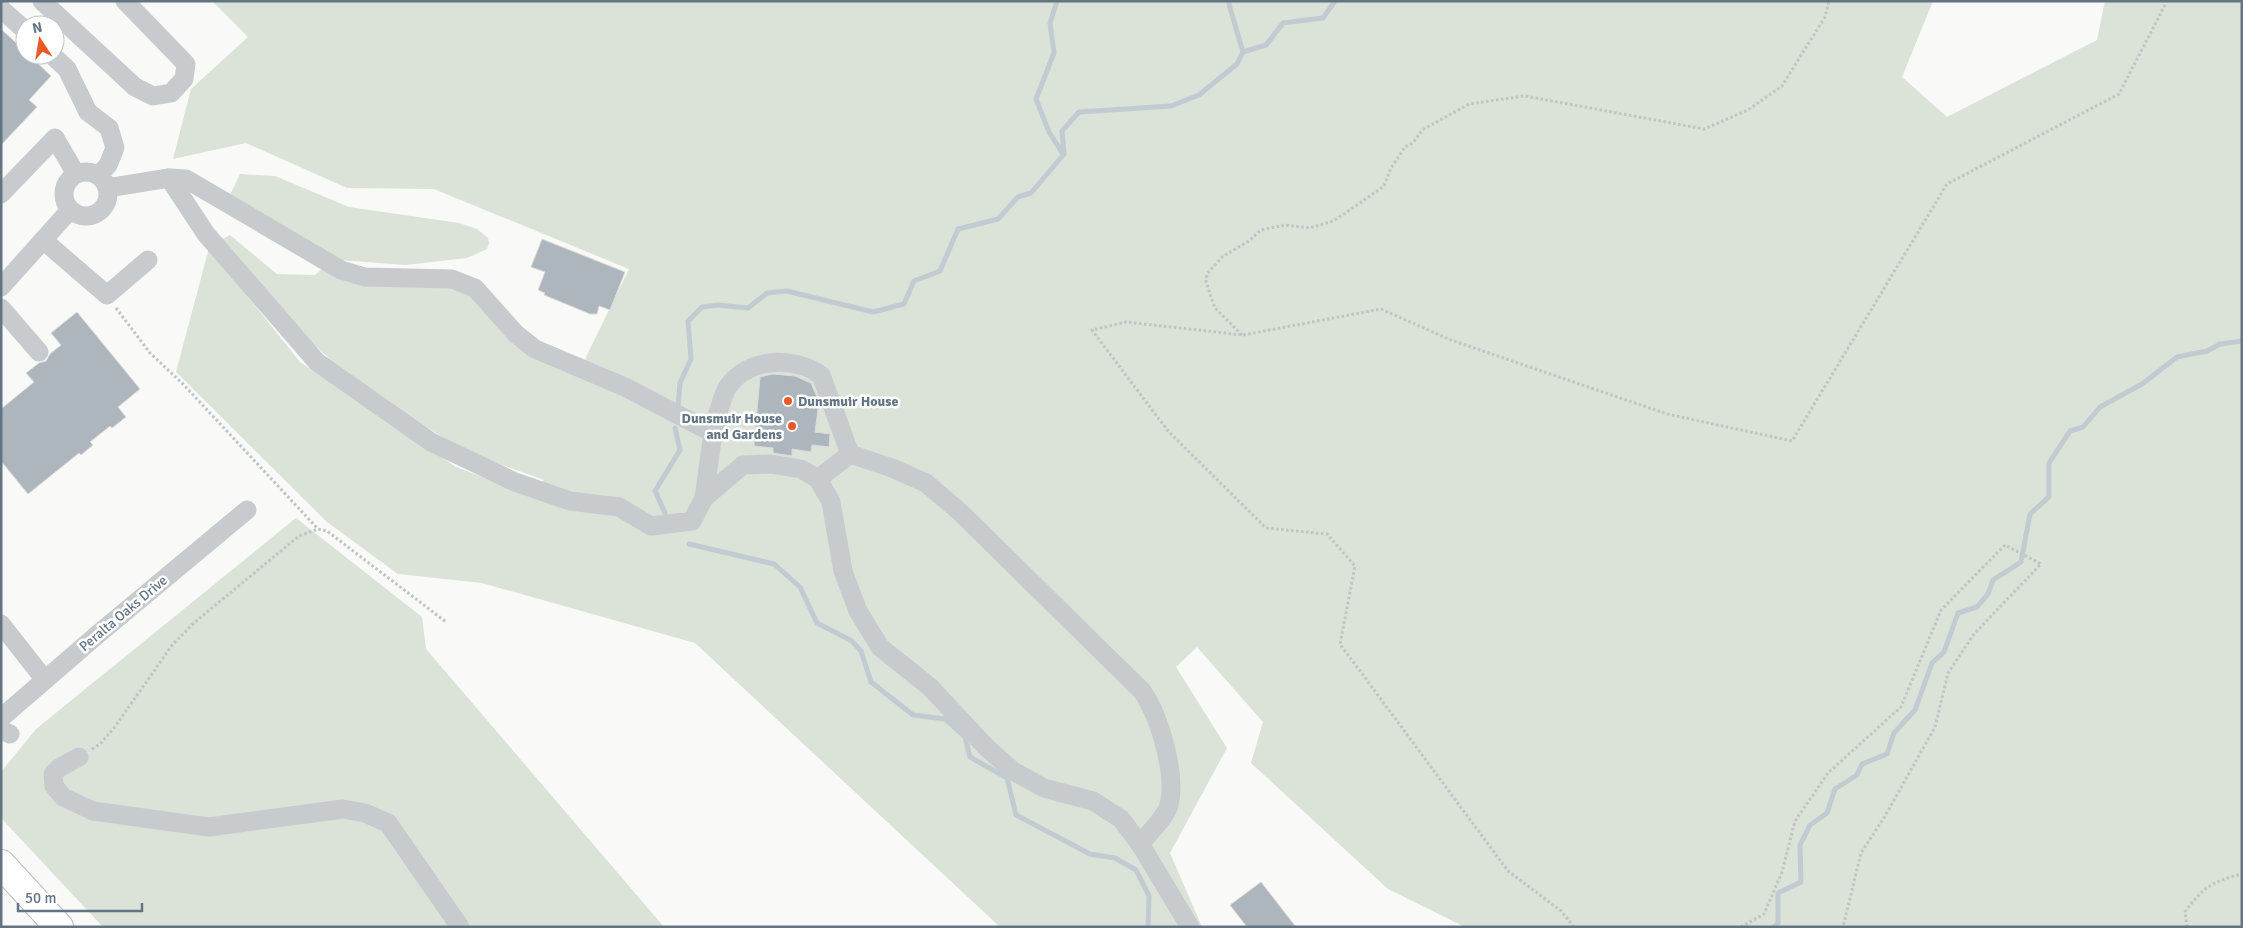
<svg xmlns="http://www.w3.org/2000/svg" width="2243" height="928" font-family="Signika,sans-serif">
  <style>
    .green { fill: #dbe2d8 }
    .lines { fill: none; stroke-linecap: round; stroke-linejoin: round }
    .stream { stroke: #c2cbd1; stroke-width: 5 }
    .building { fill: #adb6bc; stroke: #dbdbd9 }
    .highway-casing { stroke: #b9bdc0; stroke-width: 30 }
    .path { stroke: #c0c3c5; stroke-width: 3; stroke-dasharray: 2.5 2.5; stroke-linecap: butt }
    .minor { stroke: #c7cbce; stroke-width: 19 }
    .highway { stroke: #fff; stroke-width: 28 }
    .poi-dot { fill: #eb5926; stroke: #fff; stroke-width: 2 }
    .labels { text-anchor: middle; stroke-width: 5; stroke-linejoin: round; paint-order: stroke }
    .poi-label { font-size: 14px; font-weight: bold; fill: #637483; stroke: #fff; text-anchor: start }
    .street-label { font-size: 14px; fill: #637483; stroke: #fff }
  </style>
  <rect width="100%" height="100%" fill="#f9f9f7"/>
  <!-- green -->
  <g class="green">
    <polygon points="212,1 1933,1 1902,77 1947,117 2097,40 2105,1 2242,1 2242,927 1465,927 1388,889 1251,763 1263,722 1197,647 1176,667 1227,748 1170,853 1202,927 1000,927 695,643 482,583 398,574 327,522 176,372 209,248 300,362 456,467 527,494 544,480 469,453 421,424 333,362 285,317 222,239 230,235 277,274 315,275 325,266 467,289 582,377 586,357 629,269 434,189 347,188 246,143 173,159 191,89 248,37"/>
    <polygon points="240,174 275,176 349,207 459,223 477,229 488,238 489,243 487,249 467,258 406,265 339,260 230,195"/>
    <polygon points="296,518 422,617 426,649 664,927 103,927 1,818 1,772 36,729"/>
  </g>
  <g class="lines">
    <!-- stream -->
    <g class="stream">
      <polyline points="1057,1 1050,23 1054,53 1036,99 1049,132 1063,154"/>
      <polyline points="1228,1 1243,52"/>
      <polyline points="678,408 680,383 691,359 688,321 702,307 718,305 748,308 767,293 787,291 873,312 904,304 914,281 940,271 958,229 998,219 1018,197 1031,193 1064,154 1062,131 1079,112 1171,106 1199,95 1237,64 1243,52 1266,45 1283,23 1323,18 1335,1"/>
      <polyline points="665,513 655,491 680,450 675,428"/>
      <polyline points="689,544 774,564 800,587 817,623 852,641 861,651 871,682 913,715 945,719 965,737 970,757 1007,778 1016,815 1090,854 1115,858 1136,870 1149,896 1148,927"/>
      <polyline points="1774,927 1778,923 1778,893 1801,882 1800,845 1810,825 1827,813 1835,789 1857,775 1862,764 1887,754 1894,733 1915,710 1932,663 1944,652 1958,613 1977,607 1988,594 1993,580 2021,562 2030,514 2049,497 2049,463 2070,431 2083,427 2100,407 2142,384 2177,357 2207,351 2220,344 2242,341"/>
    </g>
  </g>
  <!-- building -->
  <g class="building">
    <polygon points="1,29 25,51 25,55 29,55 51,76 29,100 37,107 1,145"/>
    <polygon points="542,239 625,272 610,310 599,306 597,314 590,314 544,295 545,293 538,290 545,272 531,267"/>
    <polygon points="77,312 140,389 118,407 126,417 112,428 110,426 90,442 93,445 81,455 79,453 28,494 1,461 1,409 34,382 26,373 39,363 46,361 50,354 61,345 51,333"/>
    <polygon points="772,374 795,376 811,383 819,402 815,432 830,434 829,447 812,445 811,452 792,449 792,456 773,453 773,448 754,446 760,377"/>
    <polygon points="1261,882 1296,927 1247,927 1230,905"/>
  </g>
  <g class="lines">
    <defs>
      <polyline id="highway" points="1,864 59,927"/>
    </defs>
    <!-- highway casing -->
    <use href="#highway" class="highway-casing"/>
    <!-- path -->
    <g class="path">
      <polyline points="116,308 150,353 183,384 318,529"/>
      <polyline points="1242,335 1215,308 1206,282 1207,274 1222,257 1249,241 1261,230 1285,225 1310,228 1333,221 1350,210 1384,186 1391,168 1405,147 1413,143 1422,130 1469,104 1525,96 1704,129 1748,110 1782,86 1825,17 1829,1"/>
      <polyline points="92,749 100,744 114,728 173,644 195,622 299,536 318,529 327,531 446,622"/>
      <polyline points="1574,927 1561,911 1508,871 1340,644 1355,566 1327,534 1266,528 1168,431 1092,330 1126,322 1243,335 1381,309 1451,340 1667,414 1792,441 1947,184 2119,94 2167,1"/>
      <polyline points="1741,927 1764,914 1782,872 1795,821 1828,773 1901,707 1941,610 2005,545 2041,564 1974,634 1948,673 1935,727 1885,816 1861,853 1843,927"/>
      <path d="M2187,927L2185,912C2202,888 2213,881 2242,874"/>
    </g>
    <!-- minor -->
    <g class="minor">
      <polyline points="42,1 135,87 153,96 171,93 184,79 186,64 125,1"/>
      <polyline points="1,9 25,30"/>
      <polyline points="52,55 67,69 88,112 109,128 115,148 108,165 99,175"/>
      <circle cx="86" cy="194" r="22"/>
      <polyline points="169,178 206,234 317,362 431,442 515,482 570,501 619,507 651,526 692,521 704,498 713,433"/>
      <path d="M107,188L169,178L186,179L341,270L365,277L452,279L475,288L516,334L535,349L625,387L713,433C717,419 720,401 727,388C747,357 793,356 821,375L850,454L892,468L926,483L960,512L1142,691C1160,717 1178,778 1168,808C1163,820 1148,834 1140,844"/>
      <polyline points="1,194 55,138 76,174"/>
      <polyline points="43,240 107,295 148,260"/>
      <polyline points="1,287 70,210"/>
      <polyline points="1,308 39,352"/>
      <polyline points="818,479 850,454"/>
      <polyline points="704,498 743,465 771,464 801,469 818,479 831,502 843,571 858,611 880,647 930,687 986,747 1013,771 1044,788 1093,801 1121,819 1140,844 1190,927"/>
      <polyline points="1,624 45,680"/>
      <polyline points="1,718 97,635 247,510"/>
      <polyline points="1,730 10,734"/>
      <polyline points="79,757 59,768 53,774 54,786 63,797 93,811 209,827 343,809 365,813 388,823 460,927"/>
    </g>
    <!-- highway -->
    <use href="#highway" class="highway"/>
  </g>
  <!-- markers -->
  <g class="poi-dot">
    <circle cx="788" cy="401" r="5"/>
    <circle cx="792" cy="426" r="5"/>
  </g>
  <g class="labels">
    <!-- poi labels -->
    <g class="poi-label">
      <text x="798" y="406">Dunsmuir House</text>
      <text x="782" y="423" text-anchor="end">Dunsmuir House<tspan x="782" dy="16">and Gardens</tspan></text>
    </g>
    <!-- street labels -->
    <g class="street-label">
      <text transform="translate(123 613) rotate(-40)" y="5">Peralta Oaks Drive</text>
    </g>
  </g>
  <!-- border -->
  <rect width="2243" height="928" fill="none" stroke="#637483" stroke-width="5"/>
  <!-- north arrow -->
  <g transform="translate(40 40) rotate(348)"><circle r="24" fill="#ffffff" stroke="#c1c7cd"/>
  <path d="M0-4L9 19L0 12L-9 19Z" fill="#eb5926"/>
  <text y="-8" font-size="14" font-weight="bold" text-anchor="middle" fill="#637483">N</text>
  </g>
  <!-- scale -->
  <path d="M18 903v8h124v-8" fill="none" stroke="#637483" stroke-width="2.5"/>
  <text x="25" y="903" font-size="15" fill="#637483" stroke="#ffffff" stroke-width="4" paint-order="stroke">50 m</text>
</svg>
